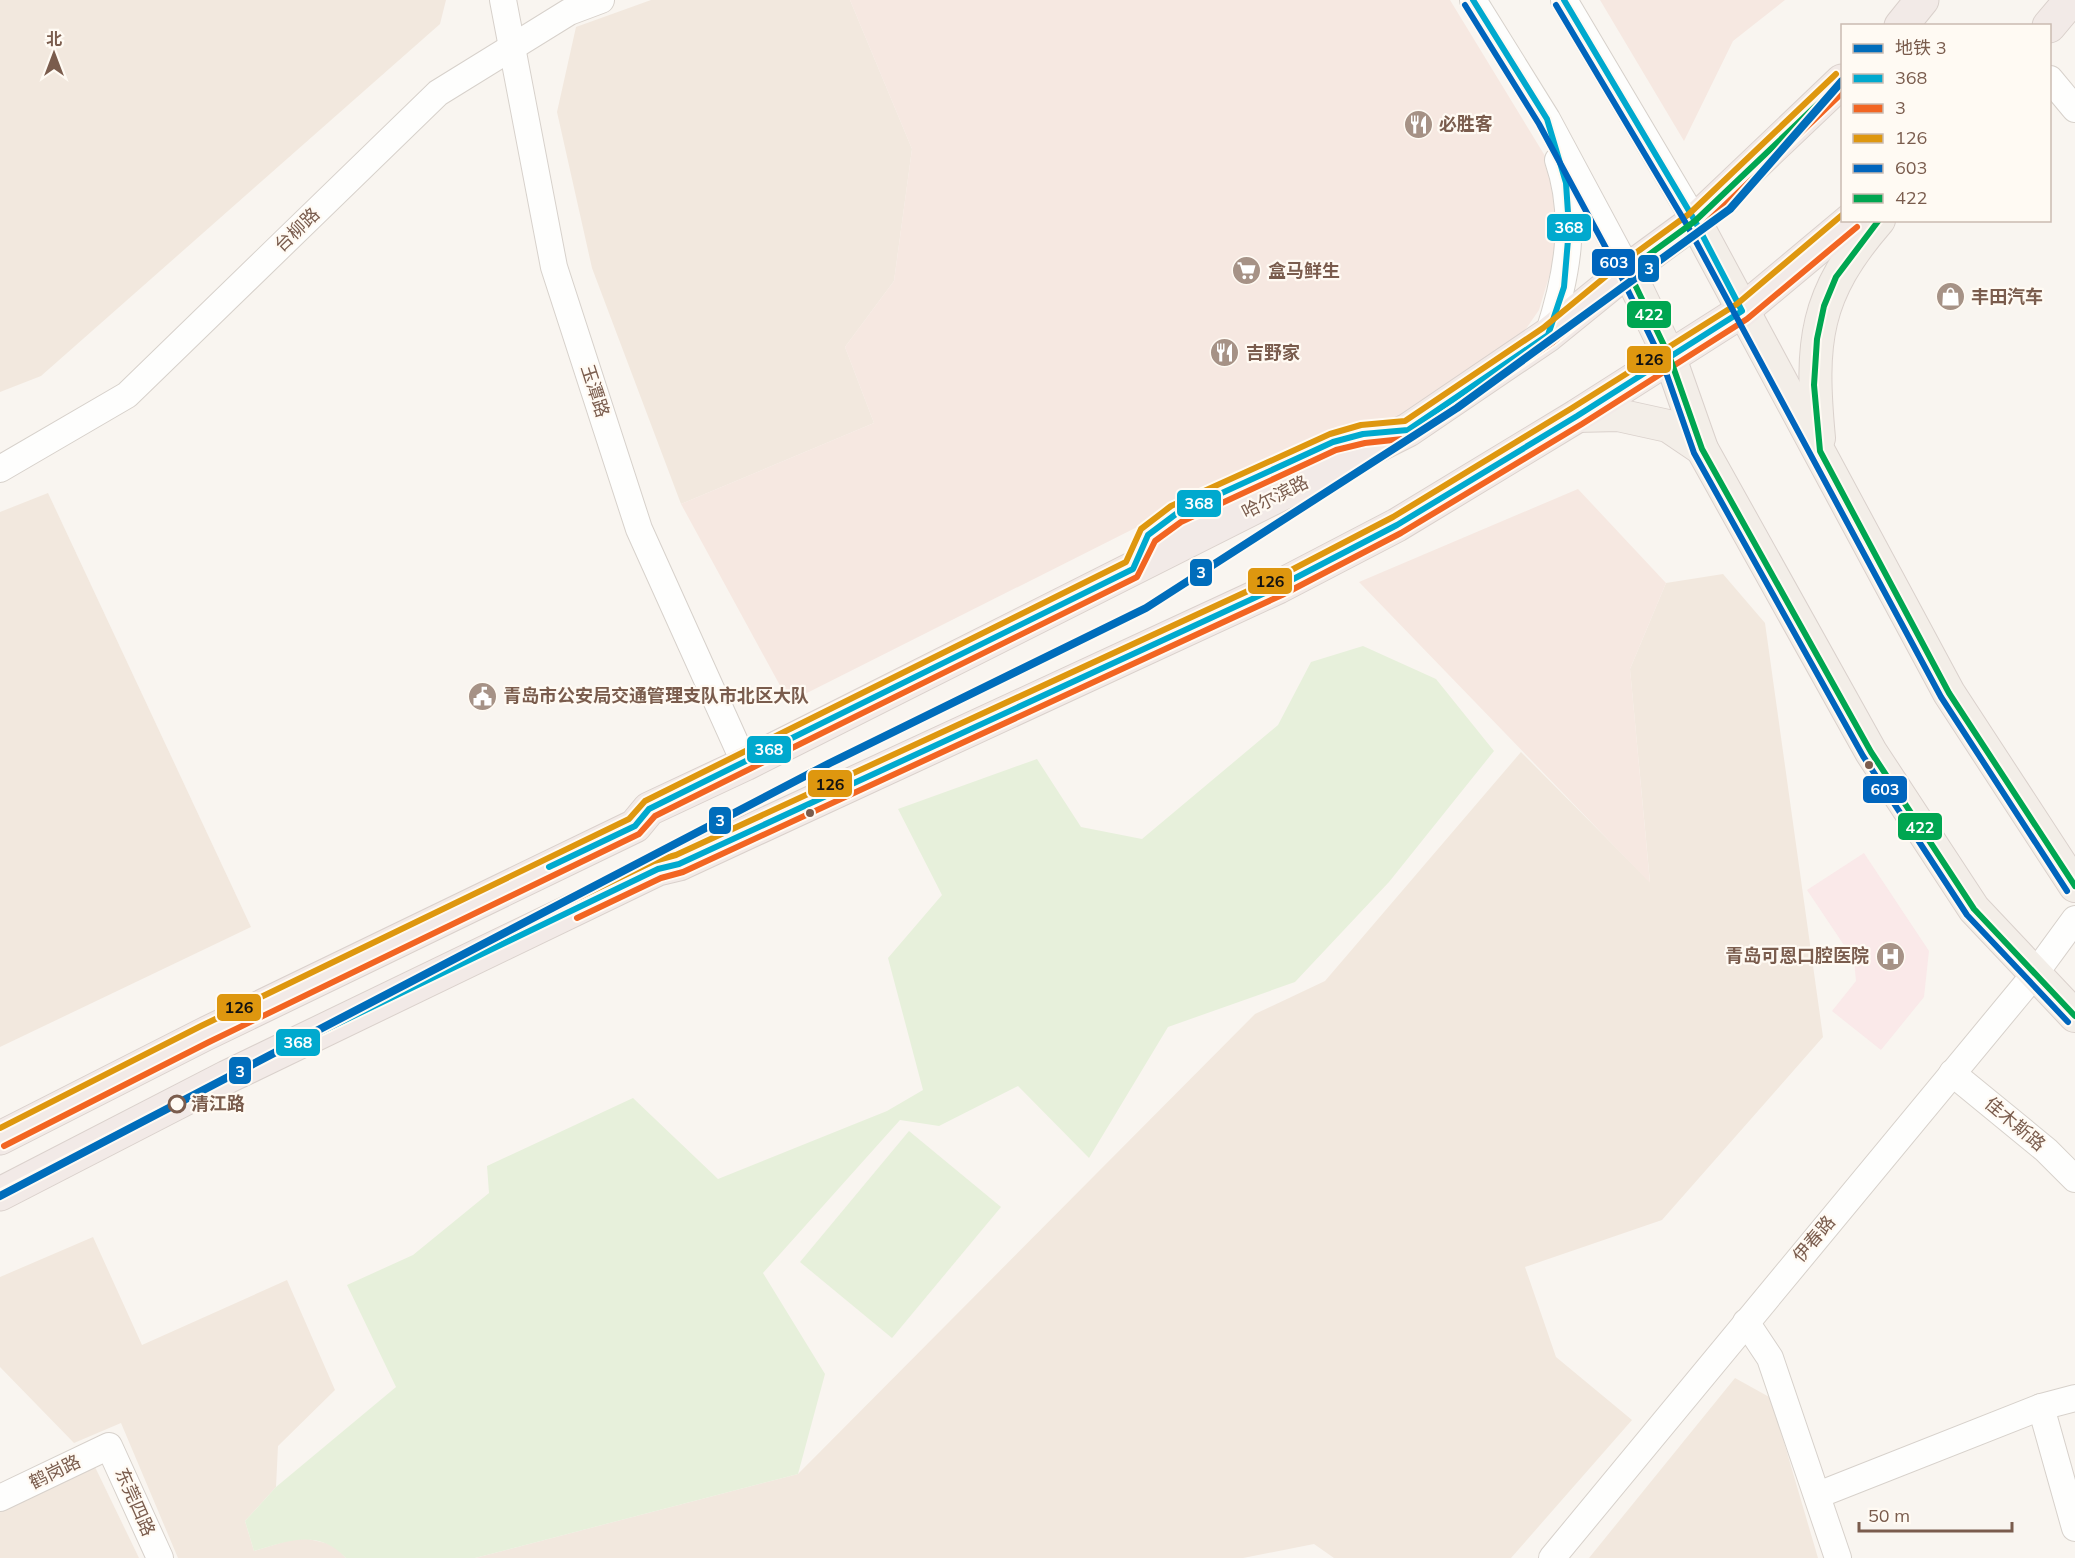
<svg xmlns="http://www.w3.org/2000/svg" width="2075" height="1558" font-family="Mulish,'Noto Sans SC',sans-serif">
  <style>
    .residential { fill: #f2e8de }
    .commercial { fill: #f6e8e1 }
    .medical { fill: #fae9e9 }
    .green { fill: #e7f0db }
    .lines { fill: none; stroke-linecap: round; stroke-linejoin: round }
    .minor-casing { stroke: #d7d1cb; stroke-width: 28 }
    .major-casing { stroke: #dad1cc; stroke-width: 34 }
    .highway-casing { stroke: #dad1cc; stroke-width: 35 }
    .minor { stroke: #fefefd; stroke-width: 26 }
    .major { stroke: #f3eee8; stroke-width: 32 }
    .highway { stroke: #f2eae7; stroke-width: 33 }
    .bus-1-casing { stroke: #fffaf3; stroke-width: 10 }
    .bus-2-casing { stroke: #fffaf3; stroke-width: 10 }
    .bus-3-casing { stroke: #fffaf3; stroke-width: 10 }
    .bus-4-casing { stroke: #fffaf3; stroke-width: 10 }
    .bus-5-casing { stroke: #fffaf3; stroke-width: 10 }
    .bus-1 { stroke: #00a9ce; stroke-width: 6 }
    .bus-2 { stroke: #f26522; stroke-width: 6 }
    .bus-3 { stroke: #de970f; stroke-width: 6 }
    .bus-4 { stroke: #0065bd; stroke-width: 6 }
    .bus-5 { stroke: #00a651; stroke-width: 6 }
    .metro-1-casing { stroke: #fffaf3; stroke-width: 12 }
    .metro-1 { stroke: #006dbb; stroke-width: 8 }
    .bus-dot { fill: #7a5c4d; stroke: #fffaf3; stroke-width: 2 }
    .stop-dot { fill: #fffaf3; stroke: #7a5c4d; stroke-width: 3 }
    .labels { text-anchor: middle; stroke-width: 4.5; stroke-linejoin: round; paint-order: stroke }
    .poi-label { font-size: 18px; font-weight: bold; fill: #7a5c4d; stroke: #fffaf3; text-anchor: start }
    .street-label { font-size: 18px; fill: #7a5c4d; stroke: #fffaf3 }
    .stop-label { font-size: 18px; font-weight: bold; fill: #7a5c4d; stroke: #fffaf3; text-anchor: start }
    .line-badge { stroke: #fffaf3; stroke-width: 2 }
    .badge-label { font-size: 16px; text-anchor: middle; font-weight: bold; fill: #fff }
    .pale-badge-label { font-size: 16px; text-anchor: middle; font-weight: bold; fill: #111 }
  </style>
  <rect width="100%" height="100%" fill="#f9f5f0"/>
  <!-- residential -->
  <g class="residential">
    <polygon points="0,0 446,0 440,24 41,376 0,392"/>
    <polygon points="651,0 850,0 912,149 894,281 845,347 874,423 681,504 592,268 557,112 576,27"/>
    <polygon points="48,493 251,927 0,1047 0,512"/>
    <polygon points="1723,574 1765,623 1823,1037 1662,1220 1525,1267 1556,1357 1632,1420 1511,1558 1334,1558 1314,1544 1243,1558 475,1558 798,1474 1255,1014 1325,981 1521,752 1650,882 1630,669 1666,583"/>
    <polygon points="93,1237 142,1345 287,1280 335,1390 278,1446 276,1487 245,1521 254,1551 300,1537 334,1545 346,1558 178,1558 121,1423 74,1443 0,1367 0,1277"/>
    <polygon points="1735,1378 1771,1398 1818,1558 1589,1558"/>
    <polygon points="95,1467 139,1558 0,1558 0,1512"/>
  </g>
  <!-- commercial -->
  <g class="commercial">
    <polygon points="850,0 1450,0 1553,169 1561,237 1539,310 1510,352 1424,414 1338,426 789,702 681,504 874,423 845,347 894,281 912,149"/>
    <polygon points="1600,0 1785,0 1733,41 1684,141"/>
    <polygon points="1578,489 1666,583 1630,669 1650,883 1359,582"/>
  </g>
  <!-- medical -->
  <polygon class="medical" points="1864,853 1929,951 1924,997 1881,1050 1832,1011 1856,981 1854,960 1807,890"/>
  <!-- green -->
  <g class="green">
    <path d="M1363,646L1436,679L1494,751L1389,882L1295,982L1168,1027L1089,1158L1018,1086L939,1126L900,1120L763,1273L825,1374L798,1474L475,1558H346C318,1528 288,1541 254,1551L245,1521L276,1487L396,1387L347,1285L413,1255L489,1193L487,1166L633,1098L718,1179L887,1111L923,1090L888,958L942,895L898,809L1037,759L1081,827L1142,839L1278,725L1311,662Z"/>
    <polygon points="909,1131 1001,1207 892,1338 800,1262"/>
  </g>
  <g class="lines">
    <defs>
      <g id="minor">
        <polyline points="503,0 554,267 639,529 745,764"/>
        <polyline points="1473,0 1547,119 1628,270"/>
        <polyline points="1564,0 1695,221"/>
        <polyline points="2050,79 2075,109"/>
        <path d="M1548,335C1567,277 1578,218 1558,160"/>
        <polyline points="0,469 127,395 438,93 569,12 601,0"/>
        <polyline points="1952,1073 2046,1150 2075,1179"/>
        <polyline points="1746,1322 1770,1358 1838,1558"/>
        <polyline points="2041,1407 2075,1528"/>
        <polyline points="1818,1495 2041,1407 2075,1398"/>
        <polyline points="0,1498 109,1446 160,1558"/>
        <polyline points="1552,1558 2034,975 2075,919"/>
      </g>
      <g id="major">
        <polyline points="1695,221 1949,693 2075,886"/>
        <polyline points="1628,270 1670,358 1702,449 1871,752 1974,909 2075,1016"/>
        <polyline points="1577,416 1618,415 1668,426 1702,449"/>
        <path d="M1819,438C1810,342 1814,295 1879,220"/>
      </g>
      <g id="highway">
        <polyline points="1901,26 1922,0"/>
        <polyline points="2049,26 2071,0"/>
        <polyline points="0,1138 205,1034 635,826 649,809 745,764 1408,430 1548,335 1628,270 1695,221 1842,81"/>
        <polyline points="0,1194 227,1077 658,869 679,864 1278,587 1397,525 1577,416 1742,311 1851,220"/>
      </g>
    </defs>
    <!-- minor casing -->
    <use href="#minor" class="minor-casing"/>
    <!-- major casing -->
    <use href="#major" class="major-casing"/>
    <!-- highway casing -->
    <use href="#highway" class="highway-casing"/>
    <!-- minor -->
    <use href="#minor" class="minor"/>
    <!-- major -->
    <use href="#major" class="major"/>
    <!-- highway -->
    <use href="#highway" class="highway"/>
    <defs>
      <g id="bus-1">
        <polyline points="549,867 635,826 649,809 1133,569 1148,535 1176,514 1333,442 1363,434 1408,430 1548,335 1564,287 1569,228 1566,183 1547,119 1473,0"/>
        <polyline points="0,1194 227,1077 658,869 679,864 1278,587 1397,525 1577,416 1742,311 1695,221 1564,0"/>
      </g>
      <g id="bus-2">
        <polyline points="577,918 661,878 683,872 1282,595 1401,533 1582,424 1747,319 1857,227"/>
        <polyline points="4,1146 209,1042 639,834 655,816 1137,577 1155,541 1181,522 1336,450 1365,443 1412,438 1553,342 1633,277 1701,228 1842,93"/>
      </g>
      <g id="bus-3">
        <polyline points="569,902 654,861 676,855 1274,579 1393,517 1572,408 1737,304 1842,215"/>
        <polyline points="0,1128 201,1026 629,819 645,801 1126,562 1141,529 1171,506 1330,434 1361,425 1405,421 1543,328 1622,263 1689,214 1836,74"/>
      </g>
      <g id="bus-4">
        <polyline points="1465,5 1539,124 1620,274 1662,361 1694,453 1863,756 1967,915 2068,1022"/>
        <polyline points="1556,5 1687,225 1941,697 2067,891"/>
      </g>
      <g id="bus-5">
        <polyline points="1842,81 1695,221 1628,270 1670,358 1702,449 1871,752 1974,909 2075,1016"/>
        <polyline points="1879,220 1836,277 1824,306 1817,339 1814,385 1820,451 1949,693 2075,886"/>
      </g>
    </defs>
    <!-- bus-1 casing -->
    <use href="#bus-1" class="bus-1-casing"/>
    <!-- bus-2 casing -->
    <use href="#bus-2" class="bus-2-casing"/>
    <!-- bus-3 casing -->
    <use href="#bus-3" class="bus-3-casing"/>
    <!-- bus-4 casing -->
    <use href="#bus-4" class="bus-4-casing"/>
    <!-- bus-5 casing -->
    <use href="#bus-5" class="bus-5-casing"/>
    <!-- bus-1 -->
    <use href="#bus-1" class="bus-1"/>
    <!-- bus-2 -->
    <use href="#bus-2" class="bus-2"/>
    <!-- bus-3 -->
    <use href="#bus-3" class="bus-3"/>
    <!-- bus-4 -->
    <use href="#bus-4" class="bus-4"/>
    <!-- bus-5 -->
    <use href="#bus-5" class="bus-5"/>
    <defs>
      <polyline id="metro-1" points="0,1196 830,763 1146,608 1457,408 1730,209 1842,81"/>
    </defs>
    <!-- metro-1 casing -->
    <use href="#metro-1" class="metro-1-casing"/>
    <!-- metro-1 -->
    <use href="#metro-1" class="metro-1"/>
  </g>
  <!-- icons -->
  <defs>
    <symbol id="restaurant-disc" viewBox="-11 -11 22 22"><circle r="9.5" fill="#a69286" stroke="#fffaf3"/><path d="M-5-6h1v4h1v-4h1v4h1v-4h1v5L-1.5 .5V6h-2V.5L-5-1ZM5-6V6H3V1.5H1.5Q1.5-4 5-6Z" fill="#fff"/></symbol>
    <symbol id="supermarket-disc" viewBox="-11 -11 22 22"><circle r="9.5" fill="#a69286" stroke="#fffaf3"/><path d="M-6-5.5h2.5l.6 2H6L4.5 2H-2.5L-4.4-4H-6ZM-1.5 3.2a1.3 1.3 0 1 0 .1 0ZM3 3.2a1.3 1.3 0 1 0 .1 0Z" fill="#fff"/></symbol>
    <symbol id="shop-disc" viewBox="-11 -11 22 22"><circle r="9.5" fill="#a69286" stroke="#fffaf3"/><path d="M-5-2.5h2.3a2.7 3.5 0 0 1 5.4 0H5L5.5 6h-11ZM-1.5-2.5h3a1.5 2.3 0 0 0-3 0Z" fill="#fff"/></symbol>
    <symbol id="civic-disc" viewBox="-11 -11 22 22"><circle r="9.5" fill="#a69286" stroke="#fffaf3"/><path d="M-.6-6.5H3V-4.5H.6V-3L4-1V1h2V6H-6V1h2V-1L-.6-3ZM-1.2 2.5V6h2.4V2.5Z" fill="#fff"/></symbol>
    <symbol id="hospital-disc" viewBox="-11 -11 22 22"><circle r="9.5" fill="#a69286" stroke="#fffaf3"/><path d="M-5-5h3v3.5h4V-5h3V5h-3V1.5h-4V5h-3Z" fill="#fff"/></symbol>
  </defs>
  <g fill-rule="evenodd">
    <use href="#restaurant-disc" x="1402" y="108" width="33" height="33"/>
    <use href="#supermarket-disc" x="1230" y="254" width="33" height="33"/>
    <use href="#shop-disc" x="1934" y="280" width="33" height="33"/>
    <use href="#restaurant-disc" x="1208" y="336" width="33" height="33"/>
    <use href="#civic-disc" x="466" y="680" width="33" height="33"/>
    <use href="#hospital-disc" x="1874" y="940" width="33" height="33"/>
  </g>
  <!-- markers -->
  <g class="bus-dot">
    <circle cx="1869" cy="765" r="5"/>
    <circle cx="810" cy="813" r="5"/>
  </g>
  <circle class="stop-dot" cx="177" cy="1104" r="8"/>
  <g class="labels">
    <!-- poi labels -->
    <g class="poi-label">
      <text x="1439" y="130">必胜客</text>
      <text x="1268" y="277">盒马鲜生</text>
      <text x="1971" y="303">丰田汽车</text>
      <text x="1246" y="359">吉野家</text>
      <text x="503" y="702">青岛市公安局交通管理支队市北区大队</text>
      <text x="1869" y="962" text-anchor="end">青岛可恩口腔医院</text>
    </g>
    <!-- street labels -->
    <g class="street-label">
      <text transform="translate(297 230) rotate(-44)" y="6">台柳路</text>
      <text transform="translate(595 391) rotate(72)" y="6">玉潭路</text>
      <text transform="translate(1275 497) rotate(-27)" y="6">哈尔滨路</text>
      <text transform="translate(2015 1124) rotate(40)" y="6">佳木斯路</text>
      <text transform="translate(1814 1239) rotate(-50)" y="6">伊春路</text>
      <text transform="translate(55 1472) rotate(-26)" y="6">鹤岗路</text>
      <text transform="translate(135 1502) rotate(66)" y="6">东莞四路</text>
    </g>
    <!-- stop labels -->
    <g class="stop-label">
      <text x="191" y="1110">清江路</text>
    </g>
  </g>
  <g class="line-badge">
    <rect x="1546" y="213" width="46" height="29" rx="6" fill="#00a9ce"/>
    <rect x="1591" y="248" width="45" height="29" rx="6" fill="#0065bd"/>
    <rect x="1637" y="254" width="23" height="29" rx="6" fill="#006dbb"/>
    <rect x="1626" y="300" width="46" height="29" rx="6" fill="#00a651"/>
    <rect x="1626" y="345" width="46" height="29" rx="6" fill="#de970f"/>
    <rect x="1176" y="489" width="46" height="29" rx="6" fill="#00a9ce"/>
    <rect x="1189" y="558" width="24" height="29" rx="6" fill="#006dbb"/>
    <rect x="1247" y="567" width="46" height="28" rx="6" fill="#de970f"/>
    <rect x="746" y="735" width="46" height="29" rx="6" fill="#00a9ce"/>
    <rect x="807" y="769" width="46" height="29" rx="6" fill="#de970f"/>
    <rect x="1862" y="775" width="46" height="29" rx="6" fill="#0065bd"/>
    <rect x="708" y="806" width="24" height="29" rx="6" fill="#006dbb"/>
    <rect x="1897" y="812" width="46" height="29" rx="6" fill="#00a651"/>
    <rect x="216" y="993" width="46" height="29" rx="6" fill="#de970f"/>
    <rect x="275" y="1028" width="46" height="29" rx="6" fill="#00a9ce"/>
    <rect x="228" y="1056" width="24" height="29" rx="6" fill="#006dbb"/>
  </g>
  <g class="badge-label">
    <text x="1569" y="233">368</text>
    <text x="1614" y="268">603</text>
    <text x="1649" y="274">3</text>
    <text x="1649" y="320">422</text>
    <text x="1199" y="509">368</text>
    <text x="1201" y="578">3</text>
    <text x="769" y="755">368</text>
    <text x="1885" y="795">603</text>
    <text x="720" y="826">3</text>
    <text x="1920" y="833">422</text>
    <text x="298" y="1048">368</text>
    <text x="240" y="1077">3</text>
  </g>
  <g class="pale-badge-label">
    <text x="1649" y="365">126</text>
    <text x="1270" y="587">126</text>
    <text x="830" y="790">126</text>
    <text x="239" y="1013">126</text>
  </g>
  <!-- legend -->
  <rect x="1841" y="24" width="210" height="198" fill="#fffaf3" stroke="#cabbb1" stroke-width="1.5"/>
  <rect x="1853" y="44" width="30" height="9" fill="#006dbb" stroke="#cabbb1" stroke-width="1.5"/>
  <text x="1895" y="54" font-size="18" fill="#7a5c4d">地铁 3</text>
  <rect x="1853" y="74" width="30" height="9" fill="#00a9ce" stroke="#cabbb1" stroke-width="1.5"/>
  <text x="1895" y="84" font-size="18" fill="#7a5c4d">368</text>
  <rect x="1853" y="104" width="30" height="9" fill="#f26522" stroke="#cabbb1" stroke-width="1.5"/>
  <text x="1895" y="114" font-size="18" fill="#7a5c4d">3</text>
  <rect x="1853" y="134" width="30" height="9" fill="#de970f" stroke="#cabbb1" stroke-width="1.5"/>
  <text x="1895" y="144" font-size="18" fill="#7a5c4d">126</text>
  <rect x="1853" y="164" width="30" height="9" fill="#0065bd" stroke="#cabbb1" stroke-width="1.5"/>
  <text x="1895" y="174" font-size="18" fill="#7a5c4d">603</text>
  <rect x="1853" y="194" width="30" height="9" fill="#00a651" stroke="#cabbb1" stroke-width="1.5"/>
  <text x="1895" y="204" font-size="18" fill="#7a5c4d">422</text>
  <!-- north arrow -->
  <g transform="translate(54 54)" stroke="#fffaf3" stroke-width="4.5" paint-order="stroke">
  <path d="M0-4.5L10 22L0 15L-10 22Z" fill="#7a5c4d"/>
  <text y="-9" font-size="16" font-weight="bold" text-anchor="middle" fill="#7a5c4d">北</text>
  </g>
  <!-- scale -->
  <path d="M1859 1522v9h153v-9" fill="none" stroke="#7a5c4d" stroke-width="3"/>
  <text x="1868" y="1522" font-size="18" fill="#7a5c4d" stroke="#fffaf3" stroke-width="4.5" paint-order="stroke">50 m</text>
</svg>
